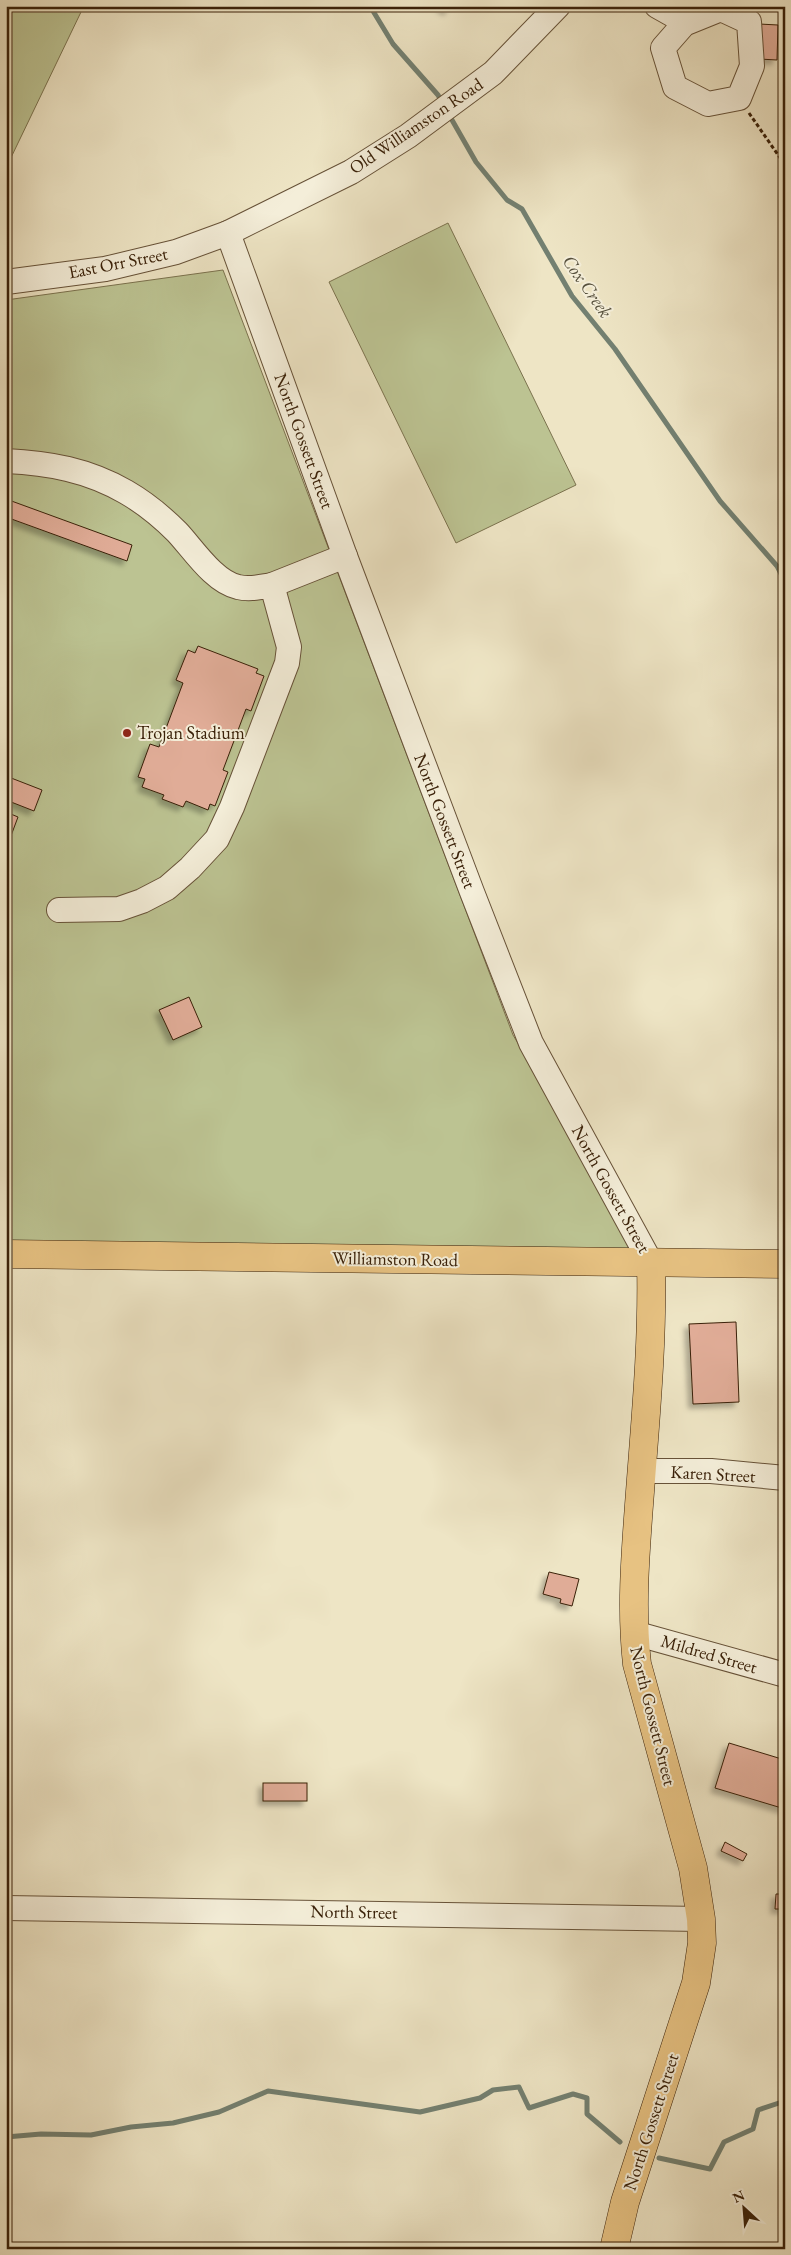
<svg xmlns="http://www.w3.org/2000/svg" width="791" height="2255" font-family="'EB Garamond',serif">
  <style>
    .green { fill: #bcc392; stroke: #7b724e }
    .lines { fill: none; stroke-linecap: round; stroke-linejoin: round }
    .stream { stroke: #738071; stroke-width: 5 }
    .building { fill: #e0ac97; stroke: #3a2109; filter: url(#shadow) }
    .minor-casing { stroke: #675238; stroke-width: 26 }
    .major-casing { stroke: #3a2109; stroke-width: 29 }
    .path { stroke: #3a2109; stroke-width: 3; stroke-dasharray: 4 2.5; stroke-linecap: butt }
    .minor { stroke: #f4eed9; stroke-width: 24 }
    .major { stroke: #e7c282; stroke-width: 28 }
    .poi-dot { fill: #8f2418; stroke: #f4eed9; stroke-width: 2 }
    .labels { text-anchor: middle; stroke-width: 4; stroke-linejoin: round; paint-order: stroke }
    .street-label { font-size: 18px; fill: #3a2109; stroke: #f4eed9 }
    .poi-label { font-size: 18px; fill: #3a2109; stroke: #f4eed9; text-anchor: start }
    .water-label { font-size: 19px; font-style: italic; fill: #56503d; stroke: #f4eed9 }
  </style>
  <defs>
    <filter id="shadow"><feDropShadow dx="-4.5" dy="4.5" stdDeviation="2.5" flood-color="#0004"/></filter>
  </defs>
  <rect width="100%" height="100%" fill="#eee5c5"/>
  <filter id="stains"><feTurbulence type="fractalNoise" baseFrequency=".004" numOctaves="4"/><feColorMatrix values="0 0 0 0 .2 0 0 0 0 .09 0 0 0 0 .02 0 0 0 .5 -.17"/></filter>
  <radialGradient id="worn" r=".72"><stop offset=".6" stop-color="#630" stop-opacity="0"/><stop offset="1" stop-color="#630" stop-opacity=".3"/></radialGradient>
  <!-- green -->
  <g class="green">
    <polygon points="6,6 69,6 81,12 6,168"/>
    <polygon points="448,223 576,485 456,543 329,282"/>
    <polygon points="223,270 513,1035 651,1263 6,1254 6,300"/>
  </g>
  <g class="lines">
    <!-- stream -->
    <g class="stream">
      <polyline points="370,6 393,44 438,95 443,104"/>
      <polyline points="448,113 476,162 507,200 522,209 572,296 615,349 720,501 777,566 785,582"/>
      <polyline points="6,2137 41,2134 91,2135 131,2127 173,2123 219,2112 268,2091 420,2112 480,2098 493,2090 519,2087 529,2108 573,2094 587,2098 587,2114 620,2142"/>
      <polyline points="659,2158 710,2169 724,2142 753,2129 758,2110 785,2101"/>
    </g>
  </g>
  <!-- building -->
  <g class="building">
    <polygon points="440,6 451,6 448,11"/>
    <polygon points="759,24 778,25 777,60 759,59"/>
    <polygon points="6,499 132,545 127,561 6,517"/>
    <polygon points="198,646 258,669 256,673 264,676 251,711 246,709 223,770 228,772 215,806 210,804 208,810 186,801 183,807 162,799 164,795 142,787 145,779 138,777 150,744 159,747 183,683 176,680 188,650 195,653"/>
    <polygon points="6,776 42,790 34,811 6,800"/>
    <polygon points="6,812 18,817 6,849"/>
    <polygon points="189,997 202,1027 173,1040 159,1010"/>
    <polygon points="736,1322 739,1402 693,1404 689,1324"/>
    <polygon points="549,1572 579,1579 572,1606 560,1603 561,1599 543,1594"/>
    <polygon points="729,1743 785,1760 785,1809 715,1788"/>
    <rect x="263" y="1783" width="44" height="18"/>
    <polygon points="725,1842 747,1854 743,1861 721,1851"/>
    <polygon points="776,1894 785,1894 785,1909 775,1909"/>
  </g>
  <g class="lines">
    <defs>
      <g id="minor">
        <polyline points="657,6 673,15 684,24"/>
        <polygon points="721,9 749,22 752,66 739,98 708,104 675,87 663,48 684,24"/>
        <polyline points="228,233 345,556 472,892 531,1043 651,1263"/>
        <polyline points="6,282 105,269 176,252 228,233 351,172 408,136 493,73 558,6"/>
        <path d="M6,461C49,463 88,470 126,492C145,503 162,517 177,532C193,549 214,582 238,587C250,590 260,587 272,585L289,647L287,663L232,807L217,839L190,868L167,888L142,901L119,909L59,910"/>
        <polyline points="272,585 345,556"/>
        <polyline points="641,1471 711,1471 785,1478"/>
        <polyline points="634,1633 785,1675"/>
        <polyline points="6,1908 701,1919"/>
      </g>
      <g id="major">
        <polyline points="6,1254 785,1264"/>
        <path d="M614,2249L625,2202L696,1983L702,1943L701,1919L693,1868L637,1664C631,1611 635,1558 639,1505C645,1424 653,1344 651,1263"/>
      </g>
    </defs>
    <!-- minor casing -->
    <use href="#minor" class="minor-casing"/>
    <!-- major casing -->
    <use href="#major" class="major-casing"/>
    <!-- path -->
    <polyline class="path" points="749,113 785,165"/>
    <!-- minor -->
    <use href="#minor" class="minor"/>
    <!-- major -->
    <use href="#major" class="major"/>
  </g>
  <!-- markers -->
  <circle class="poi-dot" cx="127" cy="733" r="5"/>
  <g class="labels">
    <!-- street labels -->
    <g class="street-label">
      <text transform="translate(416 126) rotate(-34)" y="6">Old Williamston Road</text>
      <text transform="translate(118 263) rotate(-11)" y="6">East Orr Street</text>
      <text transform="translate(304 441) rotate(70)" y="6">North Gossett Street</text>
      <text transform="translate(445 821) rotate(69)" y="6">North Gossett Street</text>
      <text transform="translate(611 1189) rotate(61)" y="6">North Gossett Street</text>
      <text transform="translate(395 1259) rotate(1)" y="6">Williamston Road</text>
      <text transform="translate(713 1474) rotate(3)" y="6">Karen Street</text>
      <text transform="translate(709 1654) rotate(16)" y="6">Mildred Street</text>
      <text transform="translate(653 1716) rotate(76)" y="6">North Gossett Street</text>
      <text transform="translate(354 1912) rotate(1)" y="6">North Street</text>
      <text transform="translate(651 2122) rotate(-72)" y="6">North Gossett Street</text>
    </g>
    <!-- poi labels -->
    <g class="poi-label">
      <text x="137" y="739">Trojan Stadium</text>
    </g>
    <!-- water labels -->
    <g class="water-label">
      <text transform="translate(588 286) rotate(55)" y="7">Cox Creek</text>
    </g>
  </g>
  <!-- margin -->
  <rect width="791" height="2255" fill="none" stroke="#eee5c5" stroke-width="25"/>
  <rect x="8" y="8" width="776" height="2240" fill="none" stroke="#3a2109" stroke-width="2.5"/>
  <rect x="12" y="12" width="766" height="2230" fill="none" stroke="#3a2109"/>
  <!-- north arrow -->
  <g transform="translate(744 2208) rotate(334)" stroke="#f4eed9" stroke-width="4" paint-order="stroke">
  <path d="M0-4L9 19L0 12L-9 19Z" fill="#3a2109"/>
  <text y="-8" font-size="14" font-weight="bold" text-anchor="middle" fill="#3a2109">N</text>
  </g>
  <rect width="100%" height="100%" filter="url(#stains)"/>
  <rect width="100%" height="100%" fill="url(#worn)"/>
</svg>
